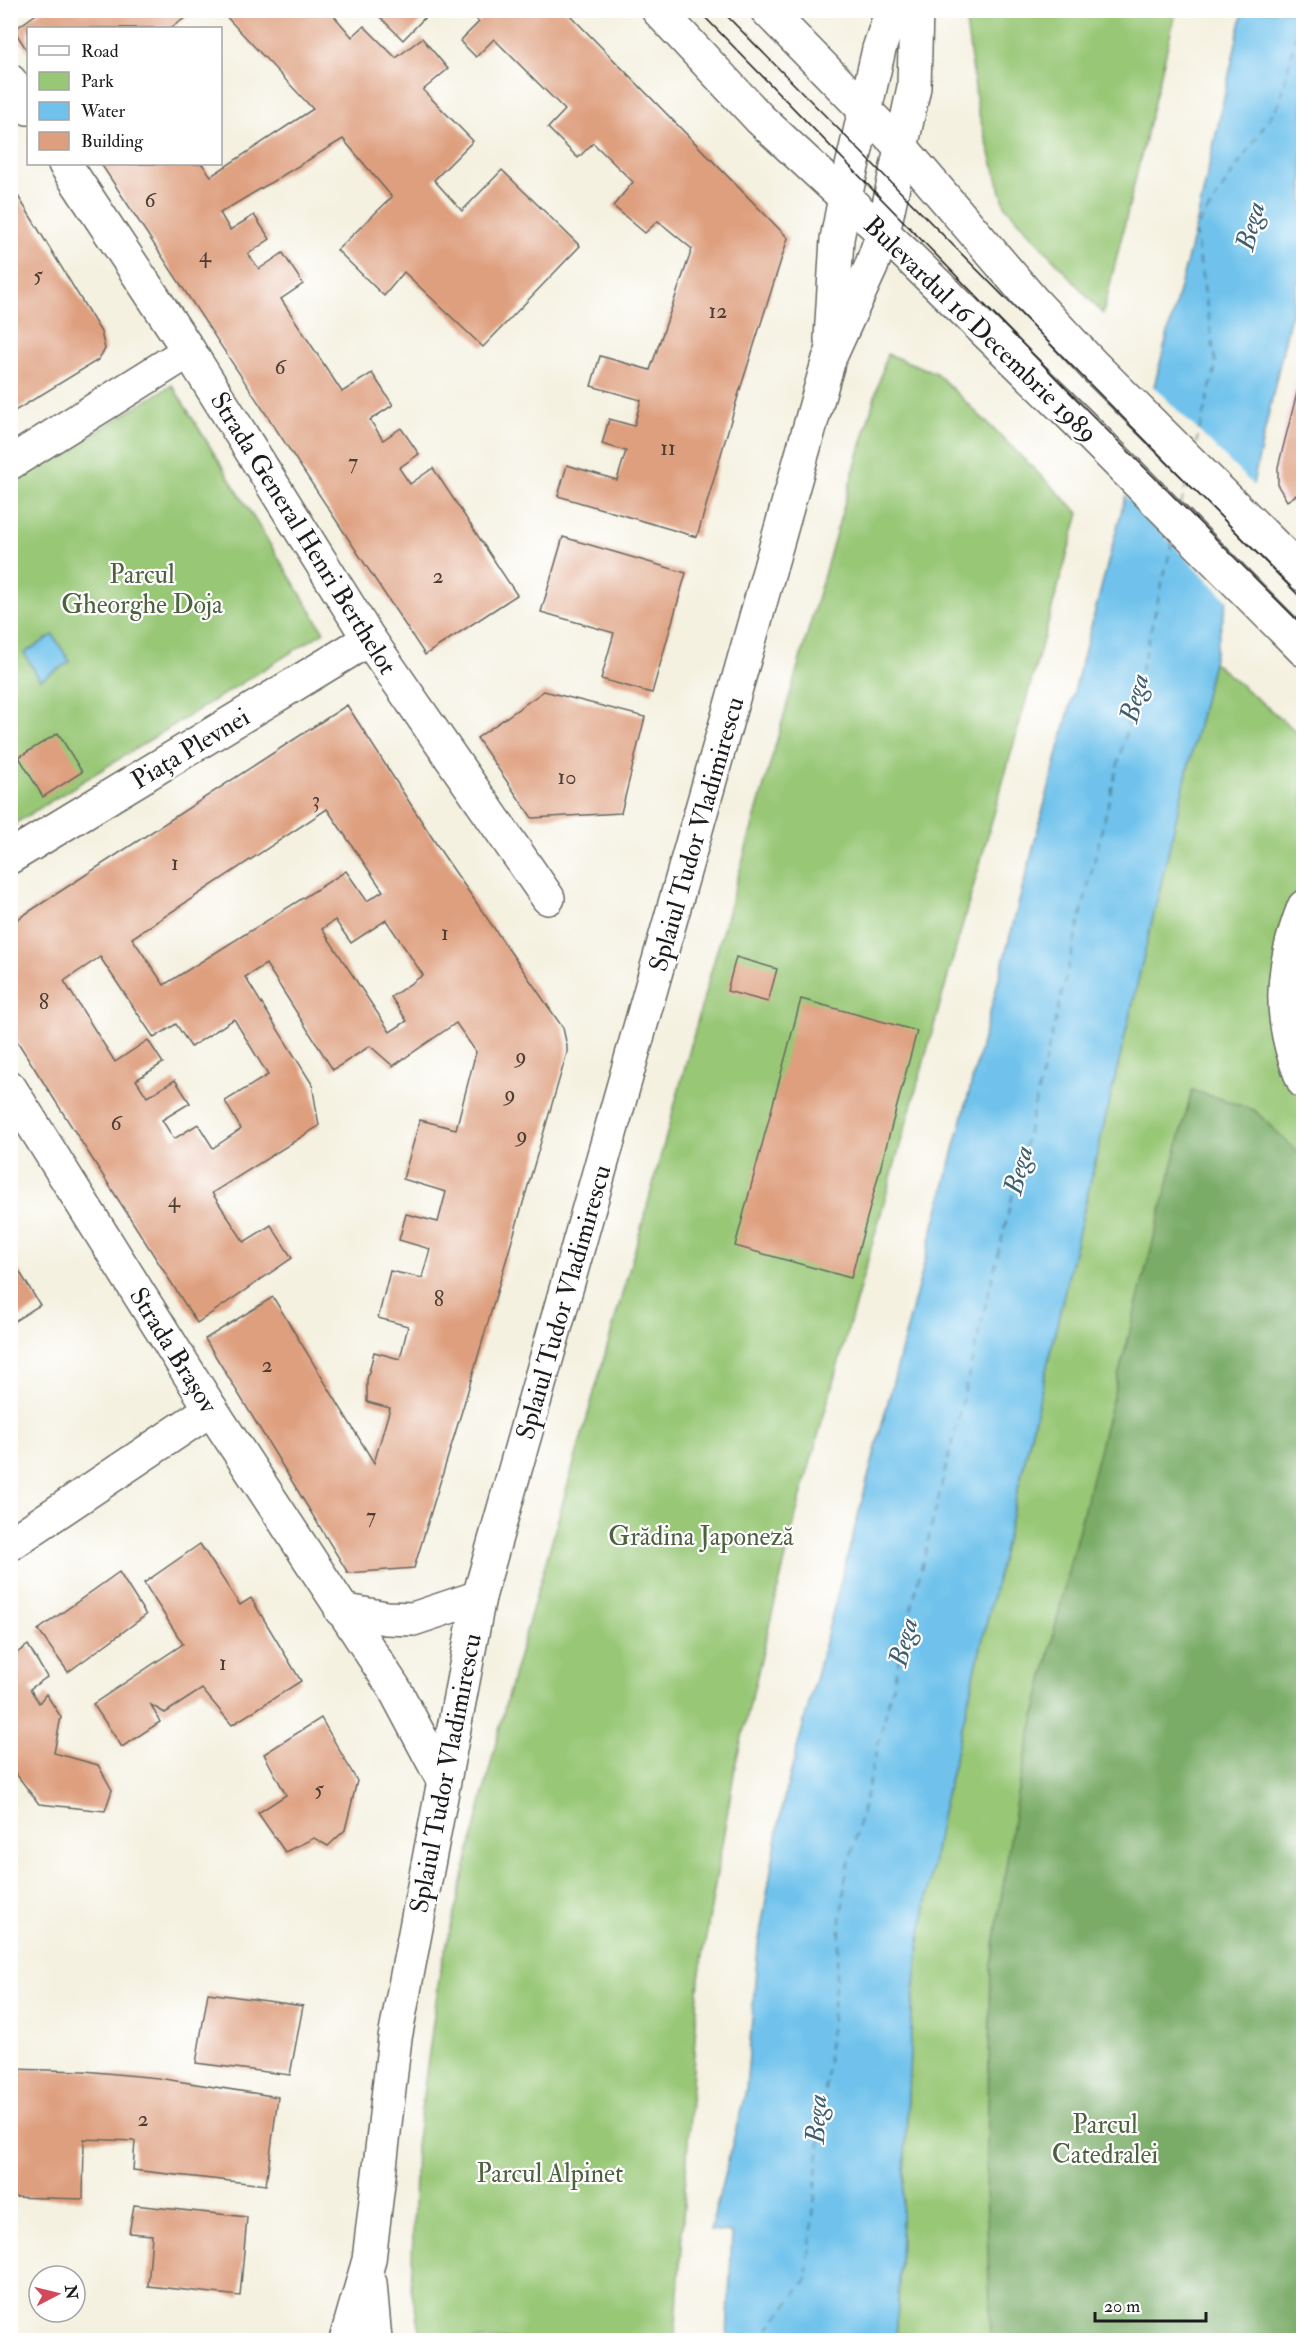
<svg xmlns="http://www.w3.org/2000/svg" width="1314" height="2351" font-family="'IM FELL Double Pica',serif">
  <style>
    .built { fill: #f7cfd3 }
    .green { fill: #98c776; stroke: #5a7249; stroke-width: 1.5 }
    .forest { fill: #7aac67; stroke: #4b6442; stroke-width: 1.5 }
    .water { fill: #70c2ec; stroke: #466f84; stroke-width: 1.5 }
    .pier { fill: #f4f1e0 }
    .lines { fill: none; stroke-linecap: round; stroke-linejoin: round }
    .ferry { stroke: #3e5e6f; stroke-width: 1.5; stroke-dasharray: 8 6; stroke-linecap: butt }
    .building { fill: #de9f7e; fill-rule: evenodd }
    .street-casing { stroke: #686761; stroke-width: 36 }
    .secondary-casing { stroke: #686761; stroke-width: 36 }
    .street { stroke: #fff; stroke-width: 33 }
    .secondary { stroke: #fff; stroke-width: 33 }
    .tram { stroke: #1c1c1c; stroke-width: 1.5 }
    .labels { text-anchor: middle; stroke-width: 4.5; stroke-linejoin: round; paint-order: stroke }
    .number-label { font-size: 22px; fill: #4c3d34 }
    .street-label { font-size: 26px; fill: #1c1c1c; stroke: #fff }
    .park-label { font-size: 26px; fill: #4e6040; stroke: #fff }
    .water-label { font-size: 27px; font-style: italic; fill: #3e5e6f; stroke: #fff }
  </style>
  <rect width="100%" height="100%" fill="#fff"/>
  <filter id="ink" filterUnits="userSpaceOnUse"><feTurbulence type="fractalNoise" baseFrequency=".0167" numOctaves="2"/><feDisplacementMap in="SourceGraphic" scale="12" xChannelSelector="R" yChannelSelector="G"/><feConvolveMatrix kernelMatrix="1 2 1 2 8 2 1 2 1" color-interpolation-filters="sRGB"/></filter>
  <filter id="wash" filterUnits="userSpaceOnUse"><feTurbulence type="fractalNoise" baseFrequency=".008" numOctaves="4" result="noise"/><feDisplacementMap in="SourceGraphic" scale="24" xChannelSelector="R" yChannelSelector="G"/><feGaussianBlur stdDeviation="1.35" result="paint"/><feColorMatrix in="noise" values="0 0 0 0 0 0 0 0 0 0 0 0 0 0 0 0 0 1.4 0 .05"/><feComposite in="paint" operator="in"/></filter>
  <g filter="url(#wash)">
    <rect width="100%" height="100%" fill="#f4f1e0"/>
    <!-- built -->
    <polygon class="built" points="1303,348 1303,509 1280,500 1275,489 1275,466"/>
    <!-- green -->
    <g class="green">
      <polygon points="968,11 1176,11 1103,314 1005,206 978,111 966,22"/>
      <polygon points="887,354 936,373 1079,513 799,1503 736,1762 699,1978 675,2340 420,2340 420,2329 411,2289 416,2146 440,1972 507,1698 643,1221 710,975"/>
      <polygon points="172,385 324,632 11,826 11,484"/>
      <polygon points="1213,662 1303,737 1303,2340 896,2340 912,2010 919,1947 941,1816"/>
    </g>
    <!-- forest -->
    <polygon class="forest" points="1192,1090 1254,1110 1303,1157 1303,2340 991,2340 986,2193 991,1965 1017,1794 1069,1567"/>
    <!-- water -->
    <g class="water">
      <polygon points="1243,11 1303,11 1303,260 1213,662 941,1816 919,1947 912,2010 896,2340 727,2340 732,2233 710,2231 746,2090 758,1946 783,1802 1195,230"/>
      <polygon points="53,635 70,662 40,680 24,653"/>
    </g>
    <!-- pier -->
    <polygon class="pier" points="1151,384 1256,488 1230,603 1123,493"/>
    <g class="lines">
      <!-- ferry -->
      <g class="ferry">
        <polyline points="1196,444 1216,365 1195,230 1280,102 1302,10"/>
        <polyline points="1181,505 1187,480"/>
        <polyline points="760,2340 807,2279 845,1880 1173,539"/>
      </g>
    </g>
    <g id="blocks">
      <!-- building -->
      <g class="building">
        <polygon points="42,10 197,10 172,27 174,28 28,28 28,52 14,30"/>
        <polygon points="220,10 329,10 352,37 364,26 396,58 422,38 448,69 423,90 473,141 434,180 462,211 502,170 580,246 483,347 404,272 384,296 337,250 392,197 343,139 220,213 230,230 254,215 270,239 248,254 259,269 283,253 303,284 281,299 342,392 372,373 393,405 370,420 383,440 401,428 419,454 399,468 410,484 433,468 517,595 425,655 101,164 202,164 211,176 313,109"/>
        <polygon points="381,10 432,10 403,40 377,14"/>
        <polygon points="468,10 565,10 788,238 738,396 697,537 558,496 567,465 617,480 626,451 602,444 609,419 634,426 641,400 591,386 600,356 650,370 692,249 658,221 645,233 613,206 633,182 593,143 578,158 548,128 565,110 494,39 476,57 460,41 479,22"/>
        <polygon points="1091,10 1126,10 1125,17"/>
        <polygon points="10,183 101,332 105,349 98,360 10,414"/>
        <polygon points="1303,369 1304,490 1287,501 1278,486 1278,467"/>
        <polygon points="563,537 686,573 652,693 601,679 614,633 541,612"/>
        <polygon points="544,691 645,717 621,813 532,818 477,738"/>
        <path d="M347,705L442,853L563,1028L567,1046V1053L464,1404L414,1568L348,1573L205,1339L273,1297L374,1463L390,1408L367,1402V1380L374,1352L400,1359L408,1326L378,1318L390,1271L422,1278L430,1249L399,1240L406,1214L438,1222L446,1192L403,1179L420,1120L456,1129L476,1052L456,1023L393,1066L370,1046L333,1070L266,964L245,977L312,1084L319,1126L212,1193L244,1242L271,1225L292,1258L197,1323L10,1030V924ZM327,809L383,891L367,901L346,871L164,985L132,938ZM335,920L351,943L386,920L423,975L391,997L407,1021L390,1032L322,929ZM100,957L154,1038L176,1024L191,1047L234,1019L268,1075L225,1101L241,1129L213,1148L198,1124L174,1139L162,1120L190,1103L175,1080L147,1097L136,1080L163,1063L148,1040L115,1062L64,981Z"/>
        <polygon points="58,733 82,772 43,797 19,757"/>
        <polygon points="736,957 777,969 768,1002 727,991"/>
        <polygon points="801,999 917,1031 851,1278 735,1246"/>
        <polygon points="10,1256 40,1305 10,1324"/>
        <polygon points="200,1544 240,1605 251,1598 301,1681 232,1725 202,1689 165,1713 151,1705 160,1722 122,1747 93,1704 183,1644 144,1583"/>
        <polygon points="119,1572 146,1615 68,1672 38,1630"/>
        <polygon points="28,1645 47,1677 30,1689 39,1703 46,1694 61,1717 54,1753 98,1765 112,1790 105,1811 39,1804 10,1766 10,1658"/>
        <polygon points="321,1718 357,1781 345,1830 328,1846 314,1838 285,1852 258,1813 286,1795 264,1754"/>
        <polygon points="208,1993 303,2006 290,2075 196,2063"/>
        <polygon points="10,2069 84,2071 158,2078 278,2097 266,2185 133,2170 135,2141 84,2139 83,2199 10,2197"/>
        <polygon points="134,2205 247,2217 240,2296 148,2286 152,2235 129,2233"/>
      </g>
    </g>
  </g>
  <g filter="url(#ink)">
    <use href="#blocks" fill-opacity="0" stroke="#686761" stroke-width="1.5"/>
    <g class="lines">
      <defs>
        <g id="street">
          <polyline points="10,81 28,108"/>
          <polyline points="65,164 189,351 369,639 548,898"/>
          <polyline points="10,463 189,351"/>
          <polyline points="10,857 369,639"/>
          <polyline points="10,1088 211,1409 394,1688 443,1780"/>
          <polyline points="10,1544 211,1409"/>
          <polyline points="341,1610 386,1618 413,1619 479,1597"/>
        </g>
        <g id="secondary">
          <polyline points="658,10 760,119 906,254 1077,421 1304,650"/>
          <polyline points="767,10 902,148 1032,300 1094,366 1304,575"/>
          <polyline points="831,339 837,239 845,197 879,49 892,10"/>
          <path d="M1304,907C1280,968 1277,1021 1304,1082"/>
          <polyline points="370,2283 375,2340"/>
          <polyline points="346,2340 369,2260 395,2038 479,1597 829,359 871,267 883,233 914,87 916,10"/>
        </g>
      </defs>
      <!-- street casing -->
      <use href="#street" class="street-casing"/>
      <!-- secondary casing -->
      <use href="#secondary" class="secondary-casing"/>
      <!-- street -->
      <use href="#street" class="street"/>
      <!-- secondary -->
      <use href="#secondary" class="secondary"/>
      <!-- tram -->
      <g class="tram">
        <polyline points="698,10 1082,405 1304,627"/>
        <polyline points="721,10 1304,601"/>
      </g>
    </g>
  </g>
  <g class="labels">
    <!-- number labels -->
    <g class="number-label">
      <text x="150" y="207">6</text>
      <text x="205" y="262">4</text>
      <text x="38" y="282">5</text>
      <text x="718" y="318">12</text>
      <text x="280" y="374">6</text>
      <text x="668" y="455">11</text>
      <text x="353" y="469">7</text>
      <text x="438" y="583">2</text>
      <text x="567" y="784">10</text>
      <text x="316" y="807">3</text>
      <text x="175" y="870">1</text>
      <text x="445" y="940">1</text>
      <text x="44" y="1009">8</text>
      <text x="521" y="1063">9</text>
      <text x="510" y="1101">9</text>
      <text x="116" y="1130">6</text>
      <text x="522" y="1142">9</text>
      <text x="174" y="1207">4</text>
      <text x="439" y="1306">8</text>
      <text x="267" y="1372">2</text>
      <text x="371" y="1523">7</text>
      <text x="223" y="1670">1</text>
      <text x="319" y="1796">5</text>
      <text x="143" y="2126">2</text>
    </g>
    <!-- street labels -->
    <g class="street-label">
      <text transform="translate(981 329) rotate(44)" y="9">Bulevardul 16 Decembrie 1989</text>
      <text transform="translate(304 533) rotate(58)" y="9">Strada General Henri Berthelot</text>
      <text transform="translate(190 748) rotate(-31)" y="9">Piața Plevnei</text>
      <text transform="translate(696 834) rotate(-74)" y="9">Splaiul Tudor Vladimirescu</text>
      <text transform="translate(563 1302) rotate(-74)" y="9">Splaiul Tudor Vladimirescu</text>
      <text transform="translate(174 1350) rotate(58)" y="9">Strada Brașov</text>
      <text transform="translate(445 1773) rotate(-79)" y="9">Splaiul Tudor Vladimirescu</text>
    </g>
    <!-- park labels -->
    <g class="park-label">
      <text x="142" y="583">Parcul<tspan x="142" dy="30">Gheorghe Doja</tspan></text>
      <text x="701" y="1545">Grădina Japoneză</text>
      <text x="1105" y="2133">Parcul<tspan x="1105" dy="30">Catedralei</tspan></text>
      <text x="550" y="2182">Parcul Alpinet</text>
    </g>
    <!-- water labels -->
    <g class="water-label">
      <text transform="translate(1250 226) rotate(-76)" y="9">Bega</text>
      <text transform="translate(1134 698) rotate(-76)" y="9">Bega</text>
      <text transform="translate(1018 1170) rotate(-76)" y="9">Bega</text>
      <text transform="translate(903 1642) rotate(-76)" y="9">Bega</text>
      <text transform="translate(816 2119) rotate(-87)" y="9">Bega</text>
    </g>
  </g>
  <!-- margin -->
  <rect width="1314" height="2351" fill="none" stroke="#fff" stroke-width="36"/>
  <!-- legend -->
  <rect x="27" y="27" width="195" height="138" fill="#ffffff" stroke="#a4a4a4" stroke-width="1.5"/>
  <rect x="39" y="46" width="30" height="9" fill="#ffffff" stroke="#a4a4a4" stroke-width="1.5"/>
  <text x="81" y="57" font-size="18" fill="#1c1c1c">Road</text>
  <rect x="39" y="72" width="30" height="18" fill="#98c776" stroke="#a4a4a4" stroke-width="1.5"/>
  <text x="81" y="87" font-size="18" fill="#1c1c1c">Park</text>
  <rect x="39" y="102" width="30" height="18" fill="#70c2ec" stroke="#a4a4a4" stroke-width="1.5"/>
  <text x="81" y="117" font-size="18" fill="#1c1c1c">Water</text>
  <rect x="39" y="132" width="30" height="18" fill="#de9f7e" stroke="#a4a4a4" stroke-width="1.5"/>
  <text x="81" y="147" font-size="18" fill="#1c1c1c">Building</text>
  <!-- north arrow -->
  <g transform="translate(57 2294) rotate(83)"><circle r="28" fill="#ffffff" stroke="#a4a4a4" stroke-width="1.5"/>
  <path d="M0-4.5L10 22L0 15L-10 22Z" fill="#d1495b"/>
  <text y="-9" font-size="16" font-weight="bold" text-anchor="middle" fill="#1c1c1c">N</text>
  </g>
  <!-- scale -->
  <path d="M1095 2312v9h111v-9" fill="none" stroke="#1c1c1c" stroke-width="3"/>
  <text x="1104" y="2312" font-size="18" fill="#1c1c1c" stroke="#ffffff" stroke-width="4.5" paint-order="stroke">20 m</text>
</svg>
